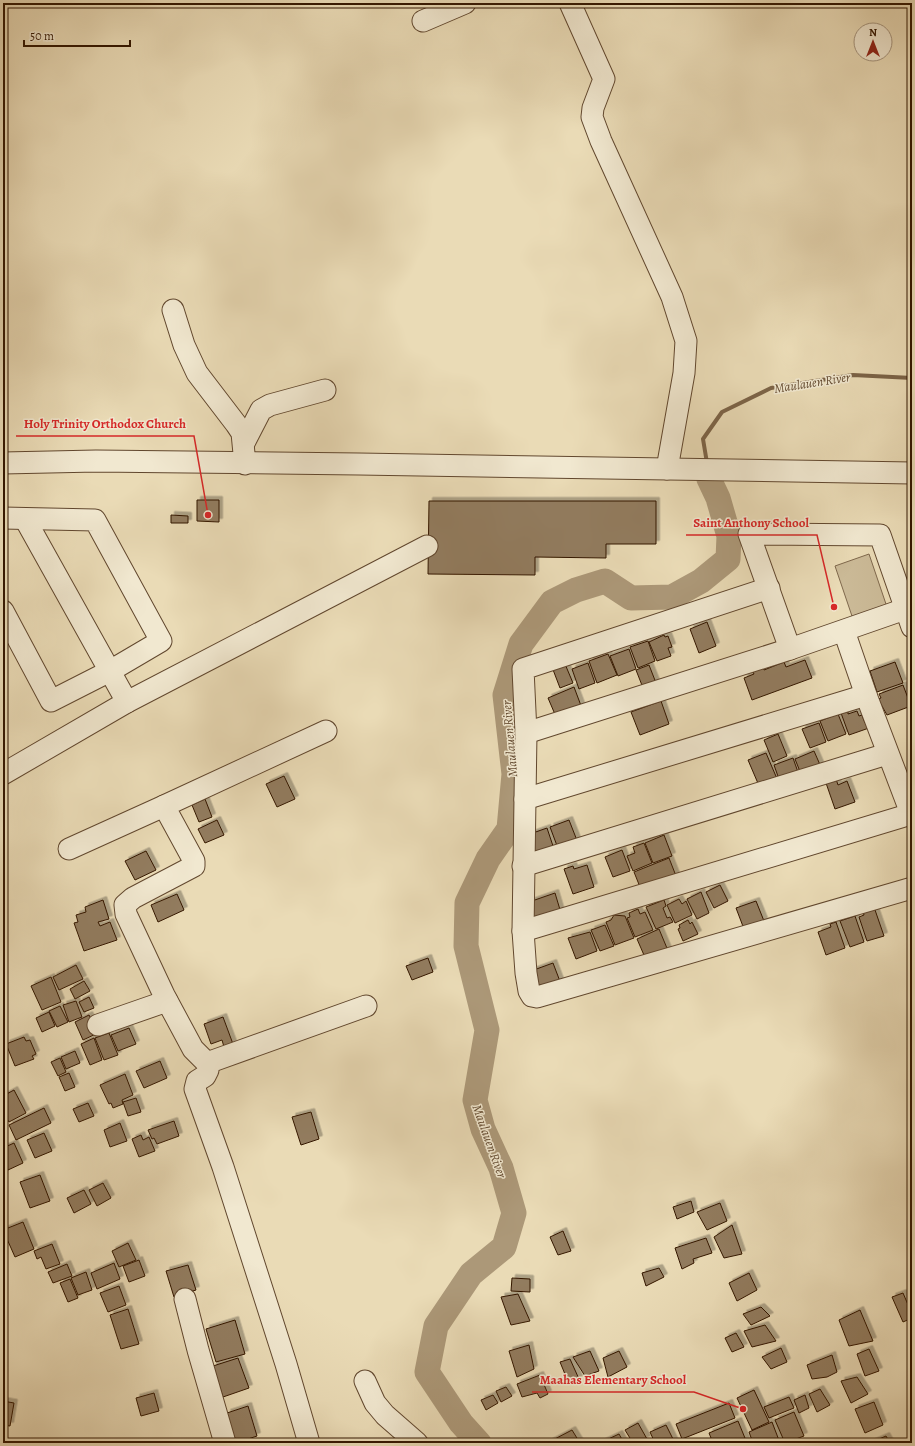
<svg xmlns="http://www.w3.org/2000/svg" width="915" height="1446" font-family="Alegreya,serif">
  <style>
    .green { fill: #cbba97; stroke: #7f684c }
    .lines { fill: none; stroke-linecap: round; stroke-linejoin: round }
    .stream { stroke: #7c6448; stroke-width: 4 }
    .river { stroke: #ac9878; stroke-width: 25 }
    .building { fill: #927c5f; stroke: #331600; filter: url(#shadow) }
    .minor-casing { stroke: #61472e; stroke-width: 23 }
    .minor { stroke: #f1e8d0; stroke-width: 21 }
    .labels { text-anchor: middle; stroke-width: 3; stroke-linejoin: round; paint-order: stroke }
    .water-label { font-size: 13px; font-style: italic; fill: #634a30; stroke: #f1e8d0 }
    .leader { fill: none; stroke: #d62828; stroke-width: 1.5 }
    .callout-dot { fill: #d62828; stroke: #f1e8d0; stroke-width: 1.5 }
    .callout-label { font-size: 13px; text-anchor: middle; font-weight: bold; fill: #d62828; stroke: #f1e8d0; stroke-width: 3; stroke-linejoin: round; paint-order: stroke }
  </style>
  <defs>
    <filter id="shadow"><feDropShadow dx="3.5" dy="-3.5" stdDeviation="0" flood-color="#0004"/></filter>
  </defs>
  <rect width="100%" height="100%" fill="#eadbb6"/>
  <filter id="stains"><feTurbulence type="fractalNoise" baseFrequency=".005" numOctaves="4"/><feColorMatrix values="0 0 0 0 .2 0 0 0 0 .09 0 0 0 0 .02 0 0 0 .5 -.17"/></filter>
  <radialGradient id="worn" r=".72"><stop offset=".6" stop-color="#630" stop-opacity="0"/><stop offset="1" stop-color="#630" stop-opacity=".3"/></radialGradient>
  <!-- green -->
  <polygon class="green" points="869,554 888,610 854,622 835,566"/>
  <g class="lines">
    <!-- stream -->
    <polyline class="stream" points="707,463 703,439 722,412 771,388 853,375 912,378"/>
    <!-- river -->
    <polyline class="river" points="479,1443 461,1423 427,1372 436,1326 471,1274 504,1247 514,1213 501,1168 483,1129 475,1100 487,1030 466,946 467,903 488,859 509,829 514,774 505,695 521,644 552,602 576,590 605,581 631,598 672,597 701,581 728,559 729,536 718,498 709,479"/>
  </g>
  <!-- building -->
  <g class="building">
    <polygon points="197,500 219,500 219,522 197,521"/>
    <polygon points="429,501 656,501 656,544 606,544 606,558 535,557 535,575 428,574"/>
    <polygon points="171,515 188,516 188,523 171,523"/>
    <polygon points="707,622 716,646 699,653 690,629"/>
    <polygon points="664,635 665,637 668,636 672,647 668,648 671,656 657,661 649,642"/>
    <polygon points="648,641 655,661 638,668 630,647"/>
    <polygon points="629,649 636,669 618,676 610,656"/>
    <polygon points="608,654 617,675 597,683 589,661"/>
    <polygon points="805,660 812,678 752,700 744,678 754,674 752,670 763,667 764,670 784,662 786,667"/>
    <polygon points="895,662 903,683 877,692 870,671"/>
    <polygon points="588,663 595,683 579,689 572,669"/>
    <polygon points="565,664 573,683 560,688 552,667"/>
    <polygon points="649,665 658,688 645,693 636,670"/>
    <polygon points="903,685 911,706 887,715 878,699 881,698 879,694"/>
    <polygon points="574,687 583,711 557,719 548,698"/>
    <polygon points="661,701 669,724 640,735 631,712"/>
    <polygon points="848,711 848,714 857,711 859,716 862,715 865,723 867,722 869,728 849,735 841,713"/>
    <polygon points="838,714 846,734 828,741 820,721"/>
    <polygon points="819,723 826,742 810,748 802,729"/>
    <polygon points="778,734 787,756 773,762 764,740"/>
    <polygon points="814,751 821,767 801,774 795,759"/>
    <polygon points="766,753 778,781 760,788 748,760"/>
    <polygon points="793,758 799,775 780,782 774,765"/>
    <polygon points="284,776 295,799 277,807 266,784"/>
    <polygon points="836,779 838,785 847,781 855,802 835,809 826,783"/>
    <polygon points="205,799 212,817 199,822 192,805"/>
    <polygon points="217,820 224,835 205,843 198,829"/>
    <polygon points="569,820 578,843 559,851 550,827"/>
    <polygon points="547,828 555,852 535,859 530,834"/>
    <polygon points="664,835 672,856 653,863 645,843"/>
    <polygon points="644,843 652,863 633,871 627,856 635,853 633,847"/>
    <polygon points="622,850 630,871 613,877 605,857"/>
    <polygon points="146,851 156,870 135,880 125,861"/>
    <polygon points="669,858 678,881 642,892 634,872"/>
    <polygon points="587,865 594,887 573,894 564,869 573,866 574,869"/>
    <polygon points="720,885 728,901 714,908 706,892"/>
    <polygon points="701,892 709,913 697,919 687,899"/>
    <polygon points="555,893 561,913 535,922 529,902"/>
    <polygon points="177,894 184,910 158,922 151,905"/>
    <polygon points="679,899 682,904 686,901 692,915 675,923 667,905"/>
    <polygon points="103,900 109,919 98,922 100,926 110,922 117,940 84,951 74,923 78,922 76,915 86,912 85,907"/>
    <polygon points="664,900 666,906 663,908 667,918 670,917 673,922 656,929 646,907"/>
    <polygon points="756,901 764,921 744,929 736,908"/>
    <polygon points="874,907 884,936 867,941 859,917 864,915 863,911"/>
    <polygon points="638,909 640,914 645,912 653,930 635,937 627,918 630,917 629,913"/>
    <polygon points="614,915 625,916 634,938 615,945 606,922 611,920"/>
    <polygon points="855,916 864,942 850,947 840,921"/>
    <polygon points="688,920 690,924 692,922 698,934 683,941 678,929 680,928 679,925"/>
    <polygon points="836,922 845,948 826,955 818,932 831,927 830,924"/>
    <polygon points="605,925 614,946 600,951 591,930"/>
    <polygon points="659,929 669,953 647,962 637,939"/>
    <polygon points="590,932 597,951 576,959 568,938"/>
    <polygon points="428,958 433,972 412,980 406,966"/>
    <polygon points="553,963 561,984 539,992 531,971"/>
    <polygon points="76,965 83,979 59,990 53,977"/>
    <polygon points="51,977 61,1002 42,1010 31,986"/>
    <polygon points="84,981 90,991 75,999 70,989"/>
    <polygon points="89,997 94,1008 84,1012 79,1002"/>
    <polygon points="76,1001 82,1017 69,1022 63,1005"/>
    <polygon points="60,1006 68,1022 57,1027 49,1011"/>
    <polygon points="49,1012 55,1026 42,1032 36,1018"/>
    <polygon points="89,1015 98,1033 83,1040 75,1022"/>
    <polygon points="223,1017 233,1044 224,1047 222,1040 211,1044 204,1024"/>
    <polygon points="129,1028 136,1044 118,1051 111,1035"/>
    <polygon points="109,1033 118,1055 104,1060 95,1038"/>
    <polygon points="24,1037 26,1041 30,1040 36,1054 32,1056 34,1059 15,1066 6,1044"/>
    <polygon points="94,1038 102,1060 90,1065 81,1044"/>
    <polygon points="75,1051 80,1063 66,1069 61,1057"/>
    <polygon points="60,1058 66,1072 58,1076 51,1062"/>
    <polygon points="160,1061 167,1078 144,1088 136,1071"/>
    <polygon points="69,1073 75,1087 65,1091 59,1077"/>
    <polygon points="125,1074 133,1095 122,1100 123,1104 113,1108 111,1103 109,1104 100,1085"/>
    <polygon points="14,1090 26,1113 9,1122 3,1112 3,1096"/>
    <polygon points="136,1098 141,1112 128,1116 123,1102"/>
    <polygon points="88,1103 94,1116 79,1122 73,1109"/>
    <polygon points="44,1108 51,1123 16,1140 9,1125"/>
    <polygon points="311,1112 319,1139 301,1145 292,1117"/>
    <polygon points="174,1121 179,1136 157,1144 154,1138 152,1139 148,1130"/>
    <polygon points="120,1123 127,1141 110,1147 104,1130"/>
    <polygon points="44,1133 52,1151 35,1158 27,1140"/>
    <polygon points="141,1135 143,1140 149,1137 155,1151 139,1157 132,1139"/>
    <polygon points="14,1143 23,1163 8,1170 3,1160 3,1148"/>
    <polygon points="40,1175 50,1201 30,1208 20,1182"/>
    <polygon points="103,1183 111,1198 97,1206 89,1190"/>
    <polygon points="84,1190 91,1204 74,1213 67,1198"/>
    <polygon points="691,1201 694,1212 677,1219 673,1207"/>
    <polygon points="720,1203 727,1221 707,1230 697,1212"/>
    <polygon points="23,1222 34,1249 15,1257 3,1230"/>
    <polygon points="732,1225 742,1254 724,1258 714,1237"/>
    <polygon points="563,1231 571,1251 558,1255 550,1237"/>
    <polygon points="706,1238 712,1253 693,1259 694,1263 682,1269 675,1248"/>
    <polygon points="128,1243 136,1260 119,1267 112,1251"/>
    <polygon points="52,1244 60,1264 46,1269 41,1257 37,1259 34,1251"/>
    <polygon points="139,1260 145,1276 129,1282 123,1266"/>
    <polygon points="114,1263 120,1279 97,1289 91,1273"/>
    <polygon points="67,1264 72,1276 53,1283 48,1272"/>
    <polygon points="188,1265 196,1290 174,1297 166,1271"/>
    <polygon points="659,1268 664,1277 646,1286 642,1273"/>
    <polygon points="86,1272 92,1290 78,1295 71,1278"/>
    <polygon points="749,1273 757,1290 737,1301 729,1283"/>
    <polygon points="512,1278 530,1279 530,1292 511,1291"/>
    <polygon points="70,1279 78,1298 68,1302 60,1283"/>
    <polygon points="119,1286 126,1305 108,1312 100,1293"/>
    <polygon points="903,1293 912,1314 912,1318 903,1322 892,1297"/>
    <polygon points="518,1294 530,1321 511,1325 501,1297"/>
    <polygon points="761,1307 770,1316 751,1325 743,1314"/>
    <polygon points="128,1309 139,1344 121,1349 110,1315"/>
    <polygon points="860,1310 873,1341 849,1346 839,1320"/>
    <polygon points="235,1320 245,1354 216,1362 206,1329"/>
    <polygon points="765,1325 776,1341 752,1347 744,1331"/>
    <polygon points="736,1333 744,1347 732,1352 725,1338"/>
    <polygon points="529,1345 534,1369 517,1377 509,1351"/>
    <polygon points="781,1348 787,1362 771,1369 762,1357"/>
    <polygon points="869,1349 879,1371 865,1376 857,1354"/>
    <polygon points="590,1351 599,1371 585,1376 573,1357"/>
    <polygon points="619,1351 627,1367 608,1377 603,1358"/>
    <polygon points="832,1355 837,1372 827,1377 812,1379 807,1365"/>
    <polygon points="238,1358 249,1388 223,1397 213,1366"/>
    <polygon points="570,1359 579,1379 569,1384 560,1362"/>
    <polygon points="540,1375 548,1394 540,1398 537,1393 522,1397 517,1384"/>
    <polygon points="857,1377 868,1394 851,1403 841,1381"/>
    <polygon points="506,1387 512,1396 501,1402 496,1391"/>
    <polygon points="820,1389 830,1405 817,1412 809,1394"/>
    <polygon points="754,1390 769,1422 752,1430 737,1398"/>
    <polygon points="154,1393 159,1411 141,1416 136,1398"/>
    <polygon points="493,1395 498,1403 486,1410 481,1400"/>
    <polygon points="805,1395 809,1408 799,1413 794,1400"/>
    <polygon points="789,1397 794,1408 769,1418 764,1407"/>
    <polygon points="3,1401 14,1403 10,1426 3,1425"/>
    <polygon points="874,1402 883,1425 865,1433 855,1409"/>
    <polygon points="729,1403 735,1418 682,1439 676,1424"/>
    <polygon points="248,1406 257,1436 236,1443 227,1413"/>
    <polygon points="794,1412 804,1436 785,1443 775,1420"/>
    <polygon points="738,1421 747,1443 713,1443 709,1433"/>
    <polygon points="772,1422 780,1443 753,1443 749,1432"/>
    <polygon points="638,1423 647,1439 638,1443 633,1443 625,1430"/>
    <polygon points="666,1425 675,1443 655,1443 650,1432"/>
    <polygon points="572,1430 580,1443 549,1442"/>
    <polygon points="619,1434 624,1443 602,1443 602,1442"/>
    <polygon points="886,1436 890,1443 872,1442"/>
  </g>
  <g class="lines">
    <defs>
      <g id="minor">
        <polyline points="570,3 604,79 593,108 592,117 601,141 672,297 686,341 684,373 667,469"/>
        <polyline points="423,21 465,3"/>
        <polyline points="173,310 184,345 197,373 236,424 242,433 245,464"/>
        <polyline points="244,443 261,410 270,405 325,390"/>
        <polyline points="3,463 96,461 359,464 912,473"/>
        <polyline points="3,518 95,520 161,641 110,671 51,701 3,611"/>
        <polyline points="25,519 127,702"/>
        <polyline points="769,588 523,669 526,733 523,931 526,973 529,991 532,996 537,997 912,888"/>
        <polyline points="844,631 866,695 912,816"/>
        <polyline points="790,649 749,534 880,535 912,627"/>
        <polyline points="526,733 790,649 905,609"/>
        <polyline points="3,774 127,702 427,546"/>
        <polyline points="525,799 866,695"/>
        <polyline points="69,849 164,806"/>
        <polyline points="523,866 887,754"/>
        <polyline points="523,931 911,814"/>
        <polyline points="98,1025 167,1001"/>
        <polyline points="207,1063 366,1006"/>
        <polyline points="185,1299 198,1350 225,1443"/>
        <polyline points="365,1381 375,1403 385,1415 417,1443"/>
        <polyline points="309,1443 286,1364 223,1167 195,1089 197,1081 205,1076 208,1070 207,1063 193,1049 164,995 126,914 125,905 133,898 194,866 194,861 164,806 326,731"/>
      </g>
    </defs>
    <!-- minor casing -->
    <use href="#minor" class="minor-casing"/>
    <!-- minor -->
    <use href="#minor" class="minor"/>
  </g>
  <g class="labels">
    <!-- water labels -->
    <g class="water-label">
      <text transform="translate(812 382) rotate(-9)" y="5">Maulauen River</text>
      <text transform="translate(509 739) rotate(-95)" y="5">Maulauen River</text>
      <text transform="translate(490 1141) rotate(70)" y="5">Maulauen River</text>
    </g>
  </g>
  <!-- callouts -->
  <path class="leader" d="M208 515L194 436H16M834 607L817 535H686M743 1409L694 1392H532"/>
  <g class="callout-dot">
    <circle cx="208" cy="515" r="4"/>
    <circle cx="834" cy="607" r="4"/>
    <circle cx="743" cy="1409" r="4"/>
  </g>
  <g class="callout-label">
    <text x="105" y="428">Holy Trinity Orthodox Church</text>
    <text x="751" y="527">Saint Anthony School</text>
    <text x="613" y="1384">Maahas Elementary School</text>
  </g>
  <!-- margin -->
  <rect width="915" height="1446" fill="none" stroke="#eadbb6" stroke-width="16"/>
  <rect x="4" y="4" width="907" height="1438" fill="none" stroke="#331600" stroke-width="2"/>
  <rect x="8" y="8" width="899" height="1430" fill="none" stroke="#331600"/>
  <!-- north arrow -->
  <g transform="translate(873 42)"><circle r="19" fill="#f1e8d0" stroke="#a5947d"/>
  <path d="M0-3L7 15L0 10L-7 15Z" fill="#8f2418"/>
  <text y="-6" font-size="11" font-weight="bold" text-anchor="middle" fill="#331600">N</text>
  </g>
  <!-- scale -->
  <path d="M24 40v6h106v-6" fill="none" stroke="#331600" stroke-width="2"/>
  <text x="30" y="40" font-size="12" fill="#331600" stroke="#f1e8d0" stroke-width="3" paint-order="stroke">50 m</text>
  <rect width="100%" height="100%" filter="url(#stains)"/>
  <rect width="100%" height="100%" fill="url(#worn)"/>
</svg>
